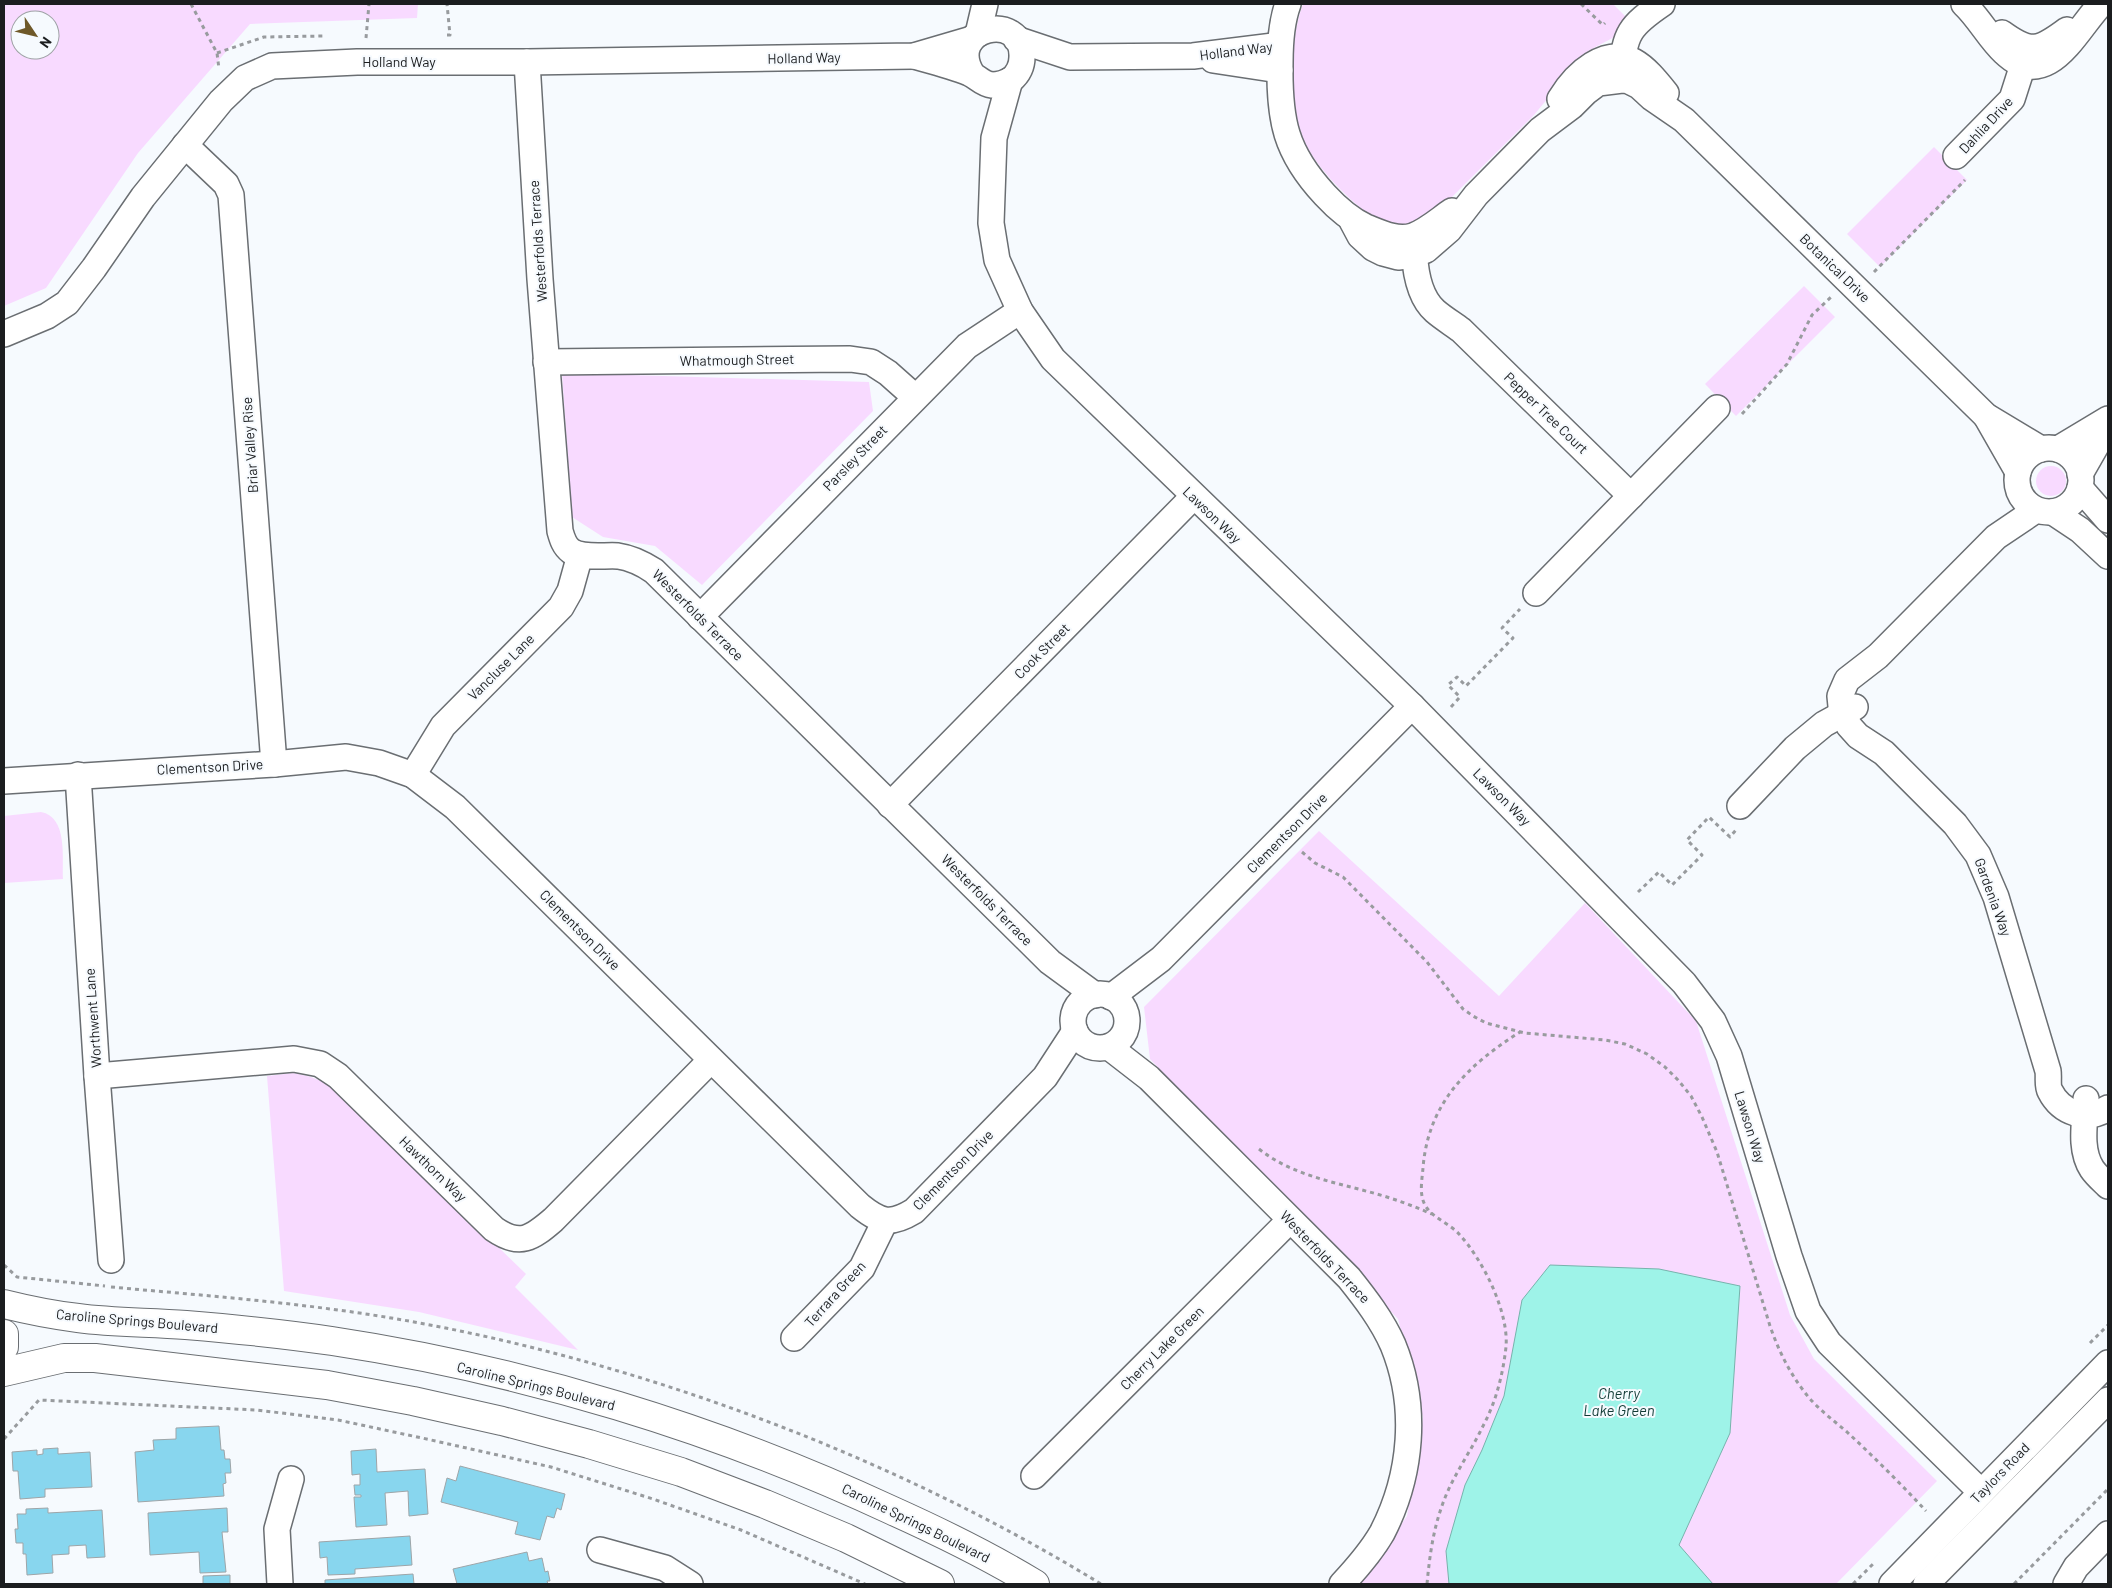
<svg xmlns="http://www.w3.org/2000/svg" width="2112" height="1588" font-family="Barlow,sans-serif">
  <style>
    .green { fill: #f8daff; fill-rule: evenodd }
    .water { fill: #9ef3e8; stroke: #77b3ac }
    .building { fill: #88d6ee; stroke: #9ea5a8 }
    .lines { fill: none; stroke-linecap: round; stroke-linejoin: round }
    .minor-casing { stroke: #6a6e72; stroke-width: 28 }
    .major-casing { stroke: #6a6e72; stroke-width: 30 }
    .path { stroke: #989b9e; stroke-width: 3; stroke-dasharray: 4 4; stroke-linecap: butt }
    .minor { stroke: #fff; stroke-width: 25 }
    .major { stroke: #fff; stroke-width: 28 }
    .labels { text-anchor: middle; stroke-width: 4; stroke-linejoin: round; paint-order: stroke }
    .street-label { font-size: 14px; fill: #1b1d1f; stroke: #f6fafe }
    .water-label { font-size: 15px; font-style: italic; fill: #123b36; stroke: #f6fafe }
  </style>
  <rect width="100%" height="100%" fill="#f6fafe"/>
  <!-- green -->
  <g class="green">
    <path d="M4,4H418L417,18L250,24L138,153L46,288L4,306ZM20,20H50V50H20Z"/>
    <path d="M1303,4H1613L1630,21L1620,34L1588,51L1582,57L1534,115L1446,203C1434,211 1421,222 1406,226C1373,234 1309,161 1299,132C1288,97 1290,38 1303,4Z"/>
    <polygon points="1934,147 1967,180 1880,267 1847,234"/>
    <polygon points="1804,286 1835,317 1736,416 1705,384"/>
    <polygon points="562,373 869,382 873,411 702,585 655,546 603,537 572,517"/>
    <circle cx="2051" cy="481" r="15"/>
    <path d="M41,812C68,817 62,858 63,879L4,883V816Z"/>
    <polygon points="1319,831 1499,996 1585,903 1696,1021 1790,1315 1814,1359 1937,1481 1836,1584 1360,1584 1407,1516 1423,1417 1398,1319 1150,1059 1144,1007"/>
    <path d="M293,1073C310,1076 323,1080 337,1090L526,1274L515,1287L578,1350L419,1312L284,1291L267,1076Z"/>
  </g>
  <!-- water -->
  <polygon class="water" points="1550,1265 1659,1269 1740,1286 1730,1433 1679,1545 1713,1584 1449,1584 1446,1551 1465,1485 1482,1450 1504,1396 1522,1300"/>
  <!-- building -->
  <g class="building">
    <polygon points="219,1426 221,1450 224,1450 225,1459 230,1459 231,1473 225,1473 226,1483 223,1484 224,1496 138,1502 135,1452 154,1450 153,1440 176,1439 176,1428"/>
    <polygon points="58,1448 58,1454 90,1452 92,1487 45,1489 45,1497 20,1499 18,1471 13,1471 12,1452 37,1450 37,1455 43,1454 43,1449"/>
    <polygon points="376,1449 377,1472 425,1469 428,1514 409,1516 408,1491 385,1493 387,1525 356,1527 354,1497 361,1497 361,1495 355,1495 354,1485 360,1485 360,1474 352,1475 351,1451"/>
    <polygon points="460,1466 565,1494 561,1510 557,1508 554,1518 547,1516 540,1540 515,1534 518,1522 441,1502 447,1478 456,1481"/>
    <polygon points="48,1508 48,1513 102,1510 105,1557 87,1558 86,1545 69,1546 69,1554 52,1555 53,1573 27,1575 26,1554 23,1554 23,1543 16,1543 15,1529 18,1529 17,1514 26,1514 26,1509"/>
    <polygon points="227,1508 228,1532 222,1532 226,1572 200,1573 199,1552 150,1555 148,1513"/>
    <polygon points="410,1536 412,1565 355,1569 355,1574 328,1575 327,1557 320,1558 319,1542"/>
    <polygon points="527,1552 529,1561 542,1558 545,1572 548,1571 550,1581 547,1581 548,1584 457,1584 453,1569"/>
    <polygon points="413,1574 414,1584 325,1584 325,1580"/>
    <polygon points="230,1575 230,1584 203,1584 203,1576"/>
  </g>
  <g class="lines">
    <defs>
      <g id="minor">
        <path d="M1288,4C1281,23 1280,43 1280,63C1279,120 1285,152 1325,195C1337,208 1349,219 1366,227C1381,233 1397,241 1413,236C1427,231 1440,219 1452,211"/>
        <path d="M1964,4C1979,18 1989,38 2004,52C2048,94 2075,31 2101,4"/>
        <path d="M2002,33C2031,54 2039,51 2067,30"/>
        <polyline points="978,34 985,4"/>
        <polyline points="1016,39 1070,57 1193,56 1280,45"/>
        <path d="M914,56C932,61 952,66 969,73C978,77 982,84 992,85C999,85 1005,83 1011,80C1018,74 1022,66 1022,57C1024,10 944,27 972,74"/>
        <polyline points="1213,60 1280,70"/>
        <path d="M527,62L540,279L560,531C562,538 564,546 571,551C583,559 604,555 618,556C632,558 642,563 654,571L1050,962L1095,995"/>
        <path d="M1622,73C1623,34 1631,25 1662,4"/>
        <polyline points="1010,80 994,138 991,223 997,260 1020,311 1053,359 1412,706 1684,983 1713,1021 1729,1056 1789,1256 1808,1311 1829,1343 1981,1492"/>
        <path d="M1560,99C1568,86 1579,73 1592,65C1626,44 1645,67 1666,93"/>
        <polyline points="185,145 226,184 231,195 274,764"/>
        <polyline points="1956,156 2012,99 2028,49"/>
        <polyline points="1352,221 1360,236 1373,248 1383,253 1398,257 1414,255 1426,250 1449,230 1476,195 1540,130 1572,106 1586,92 1598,83 1622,80 1629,81 1639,86 1652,98 1684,120 1986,416 2041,449"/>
        <path d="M1414,240C1414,263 1417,295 1435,311C1443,318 1453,324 1461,330L1631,496"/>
        <polyline points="4,334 47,316 67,303 94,268 143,197 221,101 245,78 272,66 357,62 527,62 914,56 972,39"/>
        <polyline points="546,362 850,359 871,362 888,373 915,397"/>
        <polyline points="1986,416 2018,472"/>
        <circle cx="2049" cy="480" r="32"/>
        <polyline points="2058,449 2108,419"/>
        <polyline points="2080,474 2108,425"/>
        <polyline points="2080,488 2108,520"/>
        <path d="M2036,510L1996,537L1878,656L1847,680L1840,696L1841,706L1849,726L1858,736L1884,753L1955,824L1978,855L1996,897L2048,1071C2049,1077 2047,1086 2050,1091C2061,1113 2087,1122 2108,1108"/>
        <polyline points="2053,512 2080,530 2108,556"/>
        <polyline points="1536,593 1717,408"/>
        <polyline points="700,617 967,346 1020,311"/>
        <polyline points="78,775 97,1076 111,1260"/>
        <polyline points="413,775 443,726 561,607 570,591 580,555"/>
        <path d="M4,781L274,764L346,757L379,763L413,775L455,807L860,1206C881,1223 891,1225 914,1211L1045,1077L1075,1031"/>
        <polyline points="890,805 1193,497"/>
        <polyline points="1740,806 1795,748 1824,724 1855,707"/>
        <circle cx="1100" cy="1021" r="27"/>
        <polyline points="1111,997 1161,959 1412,706"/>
        <path d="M1109,1047L1149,1078L1349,1278C1365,1298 1382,1320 1393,1345C1418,1406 1412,1475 1382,1533C1371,1552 1357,1568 1342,1584"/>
        <path d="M97,1076L294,1059L320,1064L338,1076L494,1229C520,1247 532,1238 553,1220L711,1060"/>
        <path d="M2086,1099C2085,1122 2079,1149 2092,1169C2096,1175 2103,1181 2108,1186"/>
        <polyline points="794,1338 862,1268 885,1221"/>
        <polyline points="1034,1476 1290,1220"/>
        <polyline points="600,1550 665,1568 690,1584"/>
        <polyline points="280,1584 277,1529 291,1479"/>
        <polyline points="1892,1584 2108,1363"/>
        <polyline points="1926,1584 2108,1400"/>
        <polyline points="2066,1584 2076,1567 2108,1534"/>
      </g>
      <g id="major">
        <path d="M4,1304C28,1310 53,1315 78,1318C114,1323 151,1322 186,1325C235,1329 284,1334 332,1341C524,1370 715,1428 891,1510C940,1532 989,1556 1035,1584"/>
        <polyline points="4,1334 4,1347"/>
        <polyline points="4,1372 64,1358 95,1358 327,1385 413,1401 502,1421 589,1444 681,1472 765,1504 846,1538 940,1584"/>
      </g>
    </defs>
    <!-- minor casing -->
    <use href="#minor" class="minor-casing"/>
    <!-- major casing -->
    <use href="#major" class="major-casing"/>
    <!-- path -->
    <g class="path">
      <polyline points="191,4 217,53 219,69"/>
      <polyline points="1581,4 1603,25 1605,23"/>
      <polyline points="447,35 450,35 447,4"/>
      <polyline points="366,38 369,4"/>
      <polyline points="217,53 264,37 323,36"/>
      <polyline points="1874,272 1965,180"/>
      <polyline points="1742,414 1787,364 1812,315 1831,297"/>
      <polyline points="1451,707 1460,697 1448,685 1457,677 1466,686 1513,638 1502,628 1520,609"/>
      <path d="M1302,852L1315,863L1343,877L1427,962L1463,1009L1473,1016L1486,1023L1525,1033L1605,1040L1625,1044L1647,1054L1665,1067L1678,1080L1691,1096L1702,1117L1717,1152L1770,1326C1778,1349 1788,1370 1803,1390C1815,1407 1832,1419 1847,1432C1874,1457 1901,1484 1926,1511"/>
      <polyline points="1638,892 1659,872 1672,885 1702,855 1687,840 1709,817 1730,837 1736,830"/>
      <path d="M1259,1149C1298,1180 1350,1184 1396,1200C1408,1204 1420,1209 1432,1214"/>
      <polyline points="4,1265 17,1277 105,1286"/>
      <path d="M111,1287C209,1296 306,1303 403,1320C642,1362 894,1457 1101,1584"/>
      <polyline points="2090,1343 2108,1325"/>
      <polyline points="4,1439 39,1400 257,1410 338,1420 422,1438 551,1467 653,1499 741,1530 865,1584"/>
      <path d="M1427,1584C1430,1552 1434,1523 1447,1493C1457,1470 1472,1449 1483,1426C1496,1402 1503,1374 1506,1347C1509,1312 1483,1260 1459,1234C1449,1223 1432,1218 1425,1205C1419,1194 1422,1180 1423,1168C1428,1103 1468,1065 1520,1032"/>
      <polyline points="1853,1584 1874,1563"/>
      <polyline points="2014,1584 2108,1489"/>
    </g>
    <!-- minor -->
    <use href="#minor" class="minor"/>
    <!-- major -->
    <use href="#major" class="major"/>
  </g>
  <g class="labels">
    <!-- street labels -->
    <g class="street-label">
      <text transform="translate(1236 51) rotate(-7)" y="5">Holland Way</text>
      <text transform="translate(804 58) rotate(-1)" y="5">Holland Way</text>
      <text x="399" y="67">Holland Way</text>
      <text transform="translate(1986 125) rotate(-47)" y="5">Dahlia Drive</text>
      <text transform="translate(538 241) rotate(-94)" y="5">Westerfolds Terrace</text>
      <text transform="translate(1835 268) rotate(44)" y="5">Botanical Drive</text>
      <text transform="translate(737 360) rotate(-1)" y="5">Whatmough Street</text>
      <text transform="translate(1546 413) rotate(44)" y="5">Pepper Tree Court</text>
      <text transform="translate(250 445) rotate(-94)" y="5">Briar Valley Rise</text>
      <text transform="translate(855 458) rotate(-46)" y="5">Parsley Street</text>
      <text transform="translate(1212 515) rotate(44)" y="5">Lawson Way</text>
      <text transform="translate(698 615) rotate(45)" y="5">Westerfolds Terrace</text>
      <text transform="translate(1042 651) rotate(-45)" y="5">Cook Street</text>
      <text transform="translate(501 667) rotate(-45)" y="5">Vancluse Lane</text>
      <text transform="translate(210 767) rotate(-3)" y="5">Clementson Drive</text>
      <text transform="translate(1502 797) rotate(45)" y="5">Lawson Way</text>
      <text transform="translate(1287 833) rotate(-45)" y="5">Clementson Drive</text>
      <text transform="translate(1993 897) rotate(70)" y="5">Gardenia Way</text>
      <text transform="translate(987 900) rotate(45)" y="5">Westerfolds Terrace</text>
      <text transform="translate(580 930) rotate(45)" y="5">Clementson Drive</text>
      <text transform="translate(93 1018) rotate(-94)" y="5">Worthwent Lane</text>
      <text transform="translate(1750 1127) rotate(73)" y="5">Lawson Way</text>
      <text transform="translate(433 1169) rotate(44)" y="5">Hawthorn Way</text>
      <text transform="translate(953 1170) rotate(-45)" y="5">Clementson Drive</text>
      <text transform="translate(1325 1257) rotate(46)" y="5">Westerfolds Terrace</text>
      <text transform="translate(835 1294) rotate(-48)" y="5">Terrara Green</text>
      <text transform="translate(137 1321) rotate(5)" y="5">Caroline Springs Boulevard</text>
      <text transform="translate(1162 1348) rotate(-45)" y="5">Cherry Lake Green</text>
      <text transform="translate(536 1386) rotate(14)" y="5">Caroline Springs Boulevard</text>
      <text transform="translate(2000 1473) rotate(-46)" y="5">Taylors Road</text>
      <text transform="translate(916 1523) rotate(26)" y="5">Caroline Springs Boulevard</text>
    </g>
    <!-- water labels -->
    <g class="water-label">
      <text x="1619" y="1399">Cherry<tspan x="1619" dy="17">Lake Green</tspan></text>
    </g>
  </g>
  <!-- border -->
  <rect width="2112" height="1588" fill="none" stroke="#1b1d1f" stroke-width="10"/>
  <!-- north arrow -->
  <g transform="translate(35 35) rotate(125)"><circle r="24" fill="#f6fafe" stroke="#9ea2a5"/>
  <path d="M0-4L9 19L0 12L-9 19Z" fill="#6f5929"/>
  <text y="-8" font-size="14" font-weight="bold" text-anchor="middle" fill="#1b1d1f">N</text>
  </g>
</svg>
